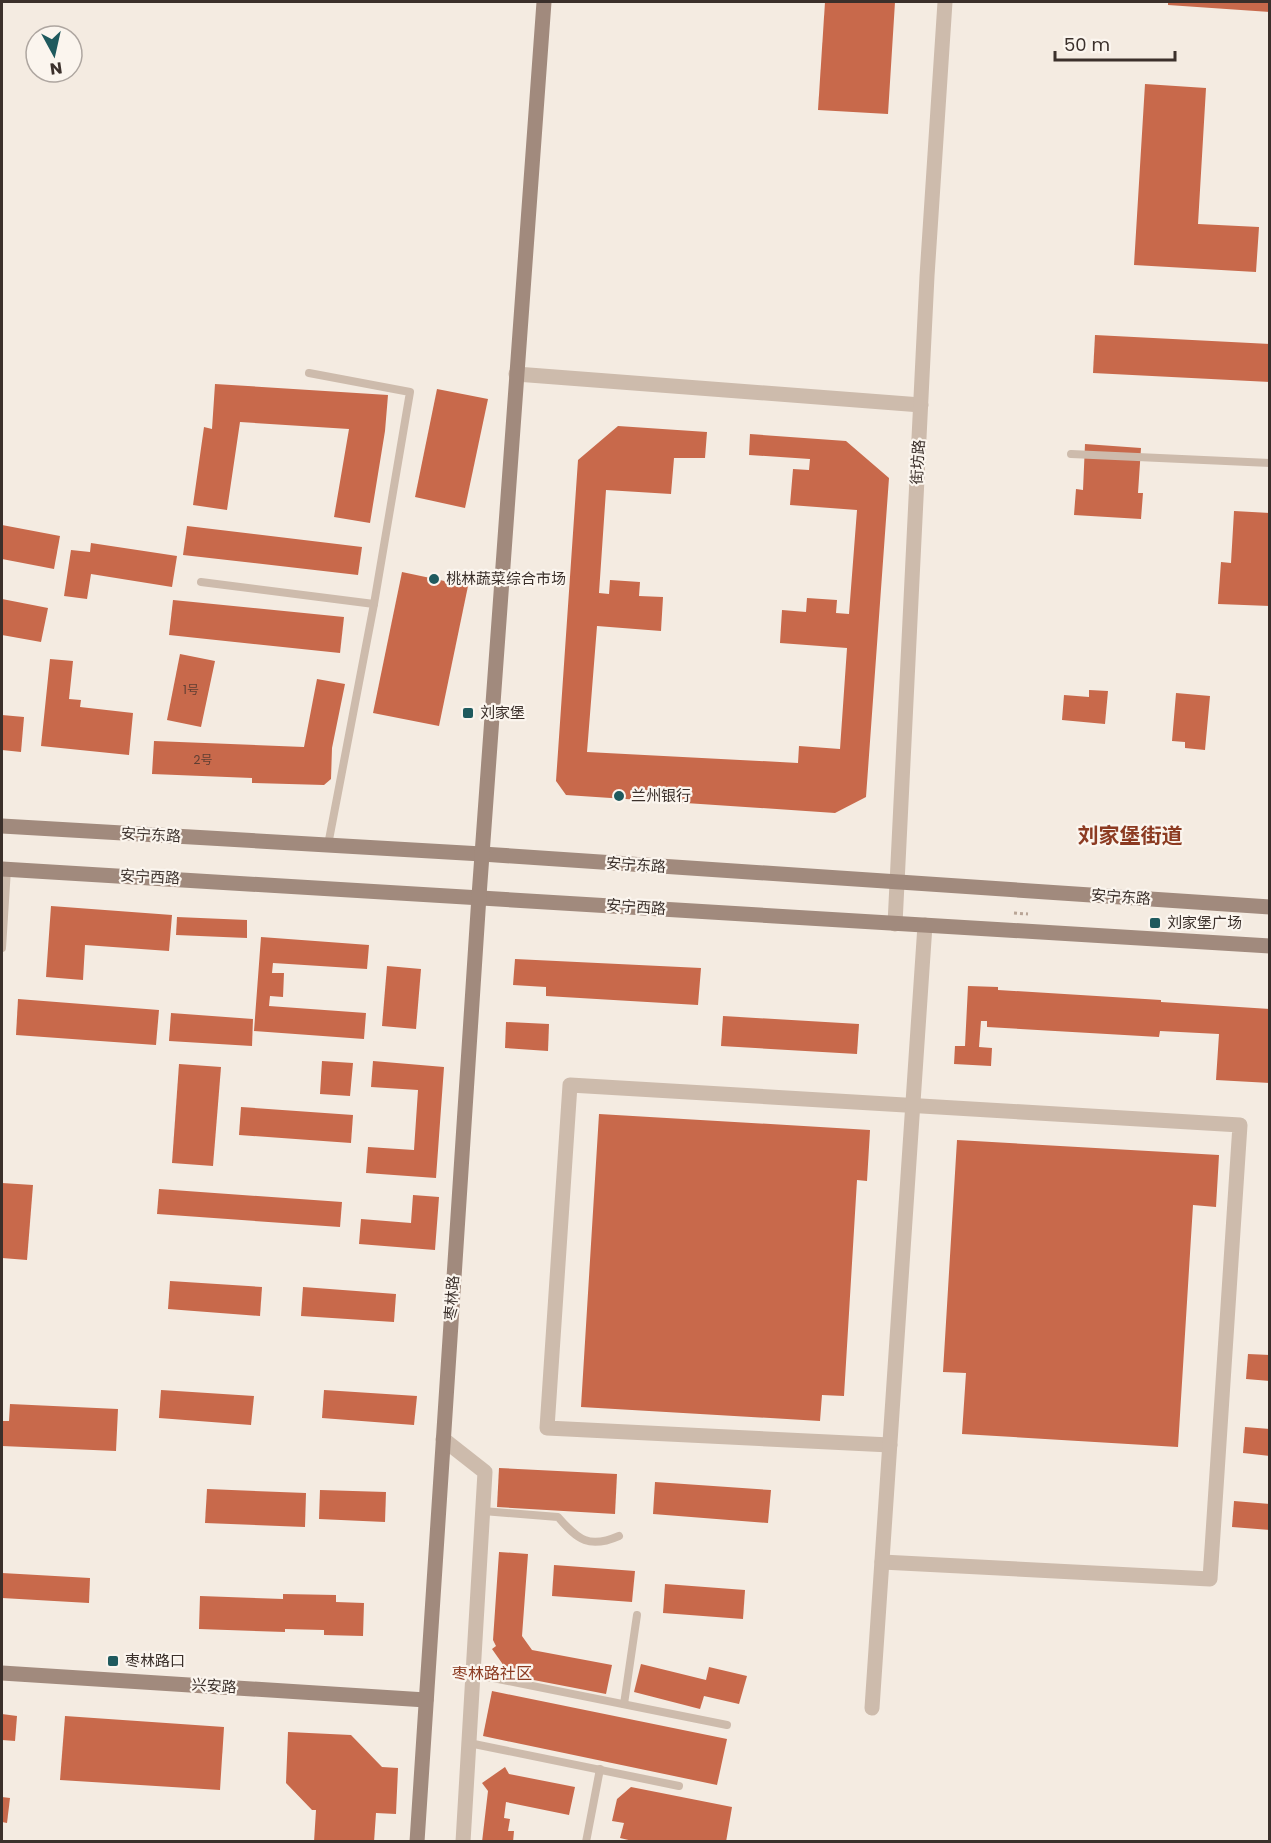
<svg xmlns="http://www.w3.org/2000/svg" width="1271" height="1843" font-family="Poppins,'Noto Sans SC',sans-serif">
  <style>
    .building { fill: #c8694b }
    .lines { fill: none; stroke-linecap: round; stroke-linejoin: round }
    .path { stroke: #b9a596; stroke-width: 3; stroke-dasharray: 3 3; stroke-linecap: butt }
    .lane { stroke: #cdbbac; stroke-width: 8 }
    .street { stroke: #cdbbac; stroke-width: 15 }
    .secondary { stroke: #a18a7d; stroke-width: 15 }
    .poi-dot { fill: #1f5a5e; stroke: #fbf5ee; stroke-width: 2 }
    .labels { text-anchor: middle; stroke-width: 4.5; stroke-linejoin: round; paint-order: stroke }
    .number-label { font-size: 12px; fill: #5e3e33 }
    .street-label { font-size: 15px; fill: #3b302b; stroke: #fbf5ee }
    .poi-label { font-size: 15px; fill: #3b302b; stroke: #fbf5ee; text-anchor: start }
    .neighbourhood-label { font-size: 16px; fill: #8c3b22; stroke: #fbf5ee }
    .district-label { font-size: 21px; font-weight: bold; fill: #8c3b22; stroke: #fbf5ee }
  </style>
  <rect width="100%" height="100%" fill="#f4ebe1"/>
  <!-- building -->
  <g class="building">
    <polygon points="825,2 895,2 888,114 818,110"/>
    <polygon points="1168,2 1270,2 1270,12 1168,5"/>
    <polygon points="1145,84 1206,88 1198,224 1259,227 1256,272 1134,265"/>
    <polygon points="1095,335 1270,344 1270,382 1093,373"/>
    <polygon points="215,384 388,395 385,431 370,523 334,517 349,429 240,422 227,510 193,505 204,427 212,429"/>
    <polygon points="437,389 488,399 465,508 415,497"/>
    <polygon points="618,426 707,432 705,458 674,458 671,494 606,490 599,593 609,594 610,580 640,582 639,596 663,597 661,631 597,626 587,752 798,763 799,746 840,749 847,648 780,643 782,610 806,612 807,598 837,600 836,613 849,614 857,510 790,505 793,469 809,470 810,459 749,455 750,434 846,441 889,478 866,797 835,813 566,795 556,781 578,460"/>
    <polygon points="1085,444 1141,448 1138,493 1143,493 1141,519 1074,515 1076,489 1083,490"/>
    <polygon points="1234,511 1270,513 1270,606 1218,604 1221,562 1231,563"/>
    <polygon points="2,525 60,536 54,569 2,559"/>
    <polygon points="187,526 362,547 358,575 183,555"/>
    <polygon points="91,543 177,556 172,587 91,574 87,599 64,596 71,550 90,552"/>
    <polygon points="402,572 468,586 439,726 373,713"/>
    <polygon points="2,599 48,608 41,642 2,635"/>
    <polygon points="173,600 344,617 340,653 169,635"/>
    <polygon points="180,654 215,661 201,727 167,720"/>
    <polygon points="50,659 73,661 69,699 81,700 80,707 133,713 129,755 41,746"/>
    <polygon points="317,679 345,684 332,748 331,779 324,785 252,783 252,778 152,774 154,741 304,747"/>
    <polygon points="1089,690 1108,691 1105,724 1062,720 1064,695 1089,697"/>
    <polygon points="1176,693 1210,696 1205,750 1185,748 1185,742 1172,741"/>
    <polygon points="2,715 24,717 21,752 2,750"/>
    <polygon points="51,906 172,915 169,951 85,945 83,980 46,977"/>
    <polygon points="177,917 247,920 247,938 176,935"/>
    <polygon points="261,937 369,945 367,969 273,963 272,973 284,973 283,997 270,996 269,1006 366,1013 364,1039 254,1031"/>
    <polygon points="515,959 701,968 698,1005 546,996 546,987 513,985"/>
    <polygon points="387,966 421,969 416,1029 382,1026"/>
    <polygon points="968,986 998,987 998,990 1161,1000 1161,1002 1270,1009 1270,1083 1216,1080 1219,1034 1160,1031 1159,1037 987,1027 987,1021 981,1021 979,1047 992,1048 991,1066 954,1064 955,1046 965,1046"/>
    <polygon points="18,999 159,1010 156,1045 16,1035"/>
    <polygon points="171,1013 253,1019 252,1046 169,1041"/>
    <polygon points="723,1016 859,1024 857,1054 721,1046"/>
    <polygon points="506,1022 549,1024 548,1051 505,1048"/>
    <polygon points="322,1061 353,1063 350,1096 320,1094"/>
    <polygon points="373,1061 444,1067 436,1178 366,1173 368,1147 414,1150 418,1090 371,1087"/>
    <polygon points="179,1064 221,1067 213,1166 172,1163"/>
    <polygon points="241,1107 353,1115 351,1143 239,1135"/>
    <polygon points="599,1114 870,1130 867,1181 857,1180 844,1396 822,1395 820,1421 581,1407"/>
    <polygon points="957,1140 1219,1155 1216,1207 1193,1205 1178,1447 962,1434 966,1373 943,1372"/>
    <polygon points="2,1183 33,1185 27,1260 2,1258"/>
    <polygon points="159,1189 342,1202 340,1227 157,1214"/>
    <polygon points="413,1195 439,1197 435,1250 359,1244 361,1219 411,1223"/>
    <polygon points="170,1281 262,1287 260,1316 168,1309"/>
    <polygon points="303,1287 396,1294 394,1322 301,1316"/>
    <polygon points="1248,1354 1270,1355 1270,1381 1246,1379"/>
    <polygon points="161,1390 254,1396 251,1425 159,1418"/>
    <polygon points="324,1390 417,1396 414,1425 322,1418"/>
    <polygon points="10,1404 118,1409 116,1451 2,1446 2,1421 9,1421"/>
    <polygon points="1245,1427 1270,1429 1270,1456 1243,1453"/>
    <polygon points="499,1468 617,1474 615,1514 497,1507"/>
    <polygon points="655,1482 771,1490 768,1523 653,1514"/>
    <polygon points="207,1489 306,1493 305,1527 205,1523"/>
    <polygon points="320,1490 386,1492 385,1522 319,1519"/>
    <polygon points="1234,1501 1270,1504 1270,1530 1232,1527"/>
    <polygon points="499,1552 528,1554 522,1636 532,1650 612,1665 606,1694 518,1677 515,1673 511,1676 492,1649 496,1646 493,1640"/>
    <polygon points="554,1565 635,1571 632,1602 552,1596"/>
    <polygon points="2,1573 90,1578 89,1603 2,1598"/>
    <polygon points="665,1584 745,1590 743,1619 663,1613"/>
    <polygon points="283,1594 336,1595 336,1602 364,1603 363,1636 324,1635 324,1630 285,1629 285,1632 199,1629 200,1596 283,1599"/>
    <polygon points="641,1664 706,1680 709,1667 747,1676 739,1704 704,1696 700,1709 634,1692"/>
    <polygon points="492,1691 727,1739 717,1785 483,1736"/>
    <polygon points="2,1714 17,1716 15,1741 2,1740"/>
    <polygon points="65,1716 224,1727 220,1790 60,1780"/>
    <polygon points="288,1732 351,1735 382,1767 398,1768 396,1814 376,1813 374,1842 314,1842 316,1810 312,1810 286,1783"/>
    <polygon points="505,1767 509,1774 575,1787 569,1815 506,1802 504,1818 510,1819 508,1831 514,1831 513,1842 482,1842 488,1791 482,1783"/>
    <polygon points="631,1787 732,1807 726,1842 637,1842 620,1838 624,1823 612,1821 617,1799"/>
    <polygon points="2,1797 10,1798 7,1823 2,1822"/>
  </g>
  <g class="lines">
    <!-- path -->
    <polyline class="path" points="1014,913 1028,914"/>
    <!-- lane -->
    <g class="lane">
      <polyline points="309,373 410,392 374,604 328,845"/>
      <polyline points="1071,454 1270,463"/>
      <polyline points="201,582 374,604"/>
      <polyline points="2,948 7,869"/>
      <path d="M483,1511L558,1517C578,1540 589,1549 619,1536"/>
      <polyline points="473,1674 727,1725"/>
      <polyline points="624,1704 637,1615"/>
      <polyline points="469,1743 679,1786"/>
      <polyline points="586,1842 600,1769"/>
    </g>
    <!-- street -->
    <g class="street">
      <polyline points="516,374 921,405"/>
      <polyline points="895,924 927,276 945,2"/>
      <polyline points="443,1439 485,1472 463,1842"/>
      <polyline points="882,1562 1210,1579 1240,1125 570,1085 547,1428 890,1445"/>
      <polyline points="872,1708 925,925"/>
    </g>
    <!-- secondary -->
    <g class="secondary">
      <polyline points="2,826 482,854 1270,907"/>
      <polyline points="2,869 1270,946"/>
      <polyline points="2,1673 426,1700"/>
      <polyline points="417,1842 479,896 544,2"/>
    </g>
  </g>
  <!-- markers -->
  <g class="poi-dot">
    <circle cx="434" cy="579" r="6"/>
    <rect x="462" y="707" width="12" height="12" rx="3"/>
    <circle cx="619" cy="796" r="6"/>
    <rect x="1149" y="917" width="12" height="12" rx="3"/>
    <rect x="107" y="1655" width="12" height="12" rx="3"/>
  </g>
  <g class="labels">
    <!-- number labels -->
    <g class="number-label">
      <text x="191" y="694">1号</text>
      <text x="203" y="764">2号</text>
    </g>
    <!-- street labels -->
    <g class="street-label">
      <text transform="translate(918 462) rotate(-87)" y="5">街坊路</text>
      <text transform="translate(151 835) rotate(3)" y="5">安宁东路</text>
      <text transform="translate(636 865) rotate(4)" y="5">安宁东路</text>
      <text transform="translate(150 877) rotate(3)" y="5">安宁西路</text>
      <text transform="translate(1121 897) rotate(4)" y="5">安宁东路</text>
      <text transform="translate(636 907) rotate(4)" y="5">安宁西路</text>
      <text transform="translate(452 1298) rotate(-86)" y="5">枣林路</text>
      <text transform="translate(214 1686) rotate(4)" y="5">兴安路</text>
    </g>
    <!-- poi labels -->
    <g class="poi-label">
      <text x="446" y="584">桃林蔬菜综合市场</text>
      <text x="480" y="718">刘家堡</text>
      <text x="631" y="801">兰州银行</text>
      <text x="1167" y="928">刘家堡广场</text>
      <text x="125" y="1666">枣林路口</text>
    </g>
    <!-- neighbourhood labels -->
    <g class="neighbourhood-label">
      <text x="492" y="1679">枣林路社区</text>
    </g>
    <!-- district labels -->
    <g class="district-label">
      <text x="1130" y="843">刘家堡街道</text>
    </g>
  </g>
  <!-- border -->
  <rect width="1271" height="1843" fill="none" stroke="#3b302b" stroke-width="6"/>
  <!-- north arrow -->
  <g transform="translate(54 54) rotate(172)"><circle r="28" fill="#fbf5ee" stroke="#aea6a0" stroke-width="1.5"/>
  <path d="M0-4.5L10 22L0 15L-10 22Z" fill="#1f5a5e"/>
  <text y="-9" font-size="16" font-weight="bold" text-anchor="middle" fill="#3b302b">N</text>
  </g>
  <!-- scale -->
  <path d="M1055 51v9h120v-9" fill="none" stroke="#3b302b" stroke-width="3"/>
  <text x="1064" y="51" font-size="18" fill="#3b302b" stroke="#fbf5ee" stroke-width="4.5" paint-order="stroke">50 m</text>
</svg>
